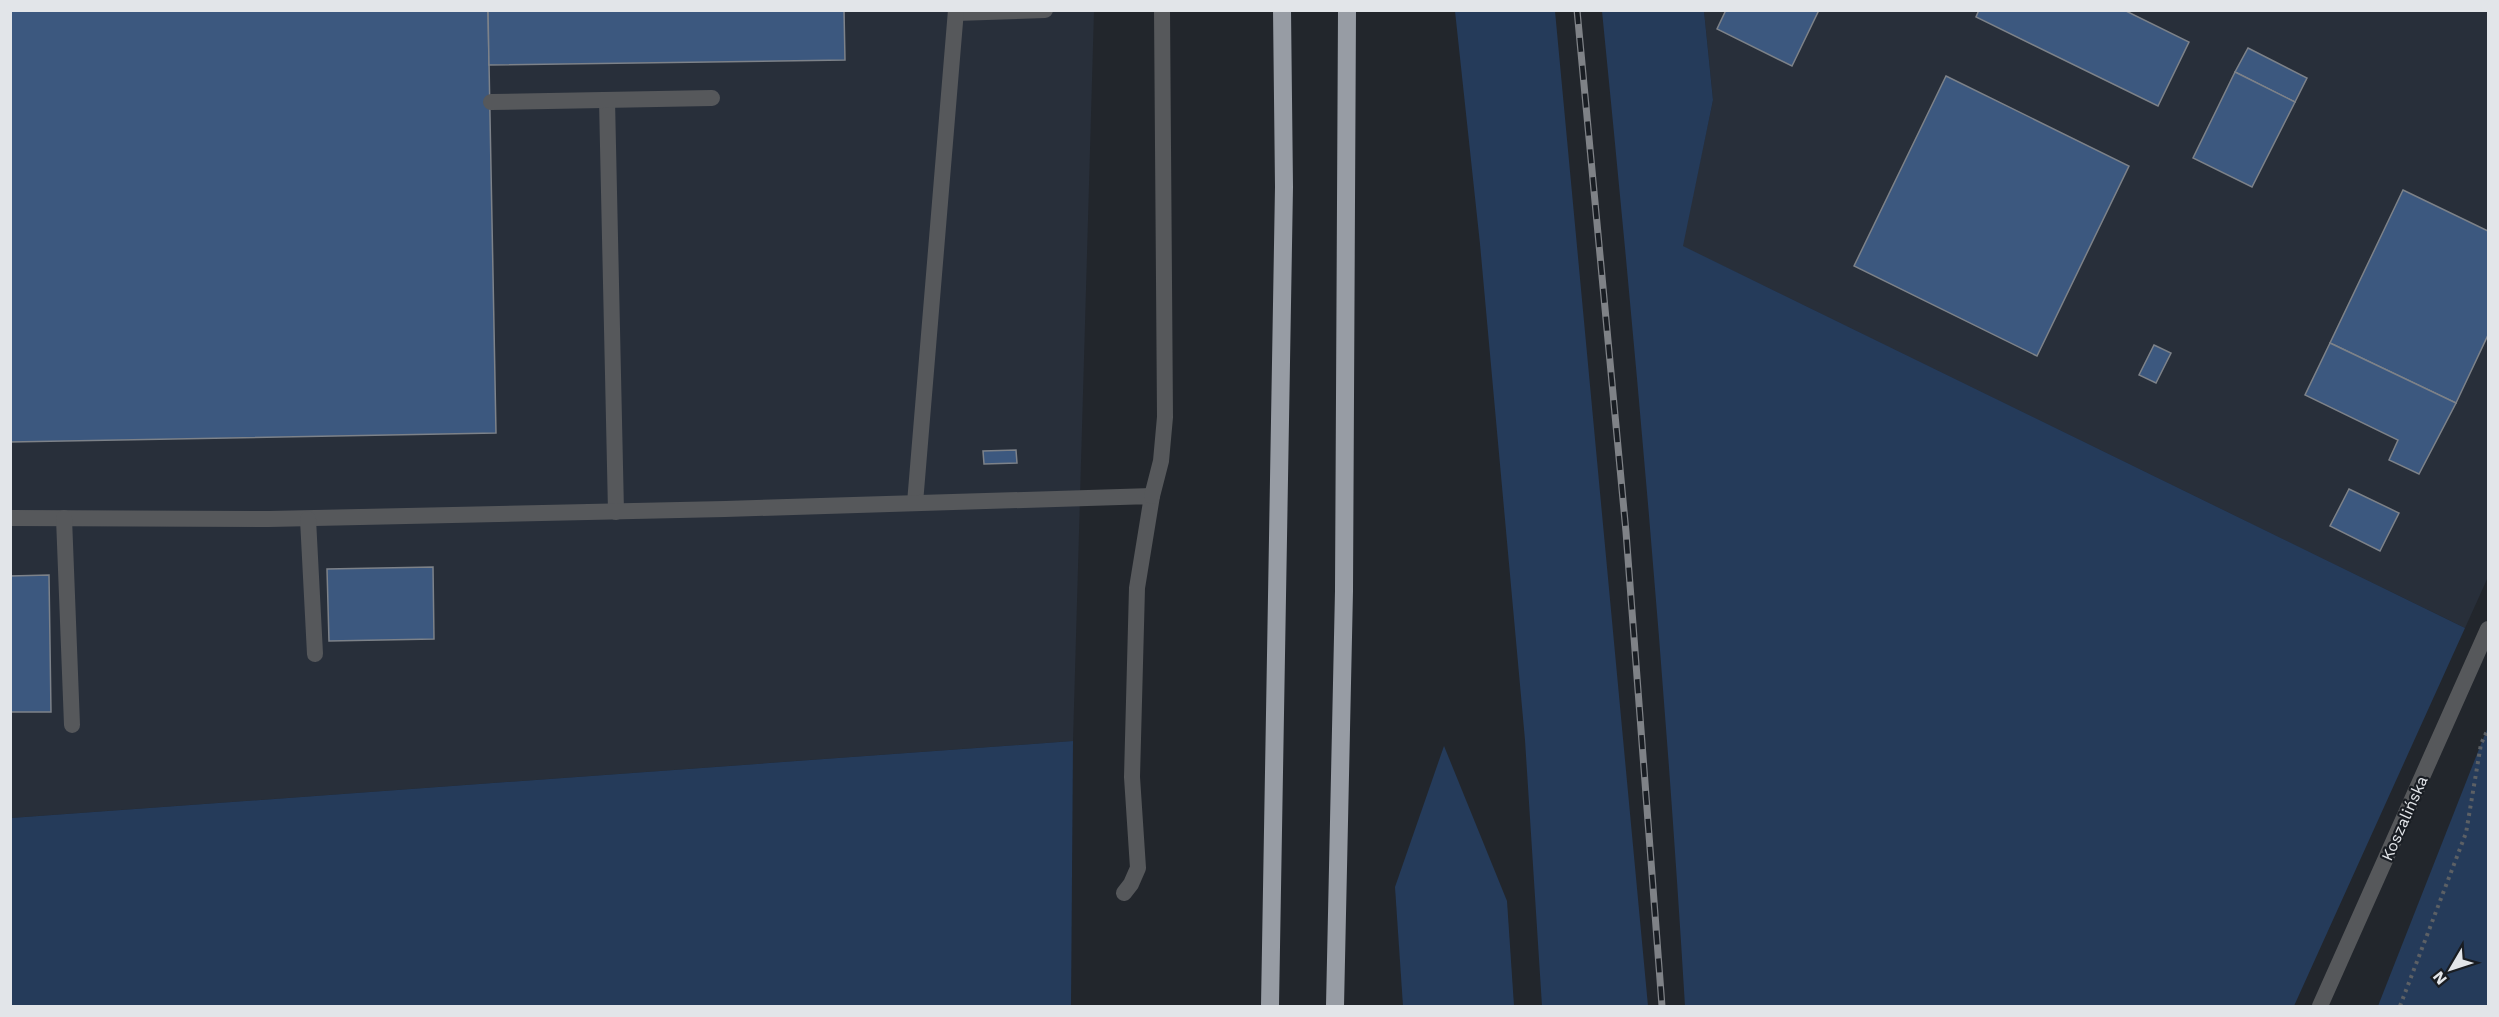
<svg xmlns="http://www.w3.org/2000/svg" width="2499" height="1017" font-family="'Work Sans',sans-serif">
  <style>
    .built { fill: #282f3a }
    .green { fill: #253b5a }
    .building { fill: #3c587f; stroke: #7d8289; stroke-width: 1.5 }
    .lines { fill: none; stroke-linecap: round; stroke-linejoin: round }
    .path { stroke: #5c6065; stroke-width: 4; stroke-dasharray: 3 4.5; stroke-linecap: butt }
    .service { stroke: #56585b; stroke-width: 16 }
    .minor { stroke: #56585b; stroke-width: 16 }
    .motorway { stroke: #979ca4; stroke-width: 18 }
    .rail-casing { stroke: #7f8287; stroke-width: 7 }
    .rail { stroke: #191d23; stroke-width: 4.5; stroke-dasharray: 14; stroke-linecap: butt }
    .labels { text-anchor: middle; stroke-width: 4.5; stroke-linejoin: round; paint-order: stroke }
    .street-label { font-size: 16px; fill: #e2e5e9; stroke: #191d23 }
  </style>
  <rect width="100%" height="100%" fill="#22262c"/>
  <!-- built -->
  <g class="built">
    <polygon points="11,11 1094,11 1073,741 11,818"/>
    <polygon points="1704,11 2488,11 2488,577 2465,628 1682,246 1713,100"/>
  </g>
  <!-- green -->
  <g class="green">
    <polygon points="1455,11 1555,11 1648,1006 1542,1006 1525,740 1480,244"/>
    <path d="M1602,11H1704L1713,100L1683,246L2465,628L2294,1006H1685C1665,674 1635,342 1602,11Z"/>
    <polygon points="2488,727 2488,1006 2378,1006 2481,744"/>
    <polygon points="1073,741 1071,1006 11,1006 11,818"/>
    <polygon points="1444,746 1507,901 1514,1006 1403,1006 1395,887"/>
  </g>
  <!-- building -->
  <g class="building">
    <polygon points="10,10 488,10 496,433 10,442"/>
    <polygon points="488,10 844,10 845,60 489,65"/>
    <polygon points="1726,10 1819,10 1792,66 1717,29"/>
    <polygon points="1979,10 2124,10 2189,42 2158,106 1976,17"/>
    <polygon points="2248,48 2307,78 2295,102 2235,72"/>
    <polygon points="2235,72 2295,102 2252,187 2193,158"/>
    <polygon points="1946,76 2129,166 2037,356 1854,266"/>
    <polygon points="2403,190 2488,231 2488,335 2456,403 2330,343"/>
    <polygon points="2330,343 2456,403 2419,474 2389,460 2398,440 2305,395"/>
    <polygon points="2154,345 2171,353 2156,383 2139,375"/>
    <polygon points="1016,450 1017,463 984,464 983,451"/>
    <polygon points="2349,489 2399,513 2380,551 2330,526"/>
    <polygon points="433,567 434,639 329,641 327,569"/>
    <polygon points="49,575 51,712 10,712 10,576"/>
  </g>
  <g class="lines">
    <!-- path -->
    <polyline class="path" points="2400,1006 2466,833 2481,744 2488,729"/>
    <!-- service -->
    <g class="service">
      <polyline points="956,13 1045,10"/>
      <polyline points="607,100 616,512"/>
      <polyline points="491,102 712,98"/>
      <polyline points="915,503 956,10"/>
      <polyline points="10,518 269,519 725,509 1152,496 1137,588 1132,777 1138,868 1131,884 1124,893"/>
      <polyline points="64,518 72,725"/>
      <polyline points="308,519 315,654"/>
    </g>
    <!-- minor -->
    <g class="minor">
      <polyline points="1152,496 1161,461 1165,417 1162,10"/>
      <polyline points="2320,1006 2488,629"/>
    </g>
    <!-- motorway -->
    <g class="motorway">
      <polyline points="1270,1006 1284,187 1282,10"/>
      <polyline points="1335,1006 1344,591 1347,10"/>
    </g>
    <defs>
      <polyline id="rail" points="1577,10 1626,532 1662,1006"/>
    </defs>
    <!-- rail casing -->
    <use href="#rail" class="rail-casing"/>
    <!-- rail -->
    <use href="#rail" class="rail"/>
  </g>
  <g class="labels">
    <!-- street labels -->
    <g class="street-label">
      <text transform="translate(2404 818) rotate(-66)" y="6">Koszalińska</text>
    </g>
  </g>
  <!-- border -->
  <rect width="2499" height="1017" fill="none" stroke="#e2e5e9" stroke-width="24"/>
  <!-- north arrow -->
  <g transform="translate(2451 969) rotate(231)" stroke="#191d23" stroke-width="4.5" paint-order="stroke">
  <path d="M0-4.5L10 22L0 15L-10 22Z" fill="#e2e5e9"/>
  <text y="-9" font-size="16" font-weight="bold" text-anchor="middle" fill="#e2e5e9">N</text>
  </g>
</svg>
